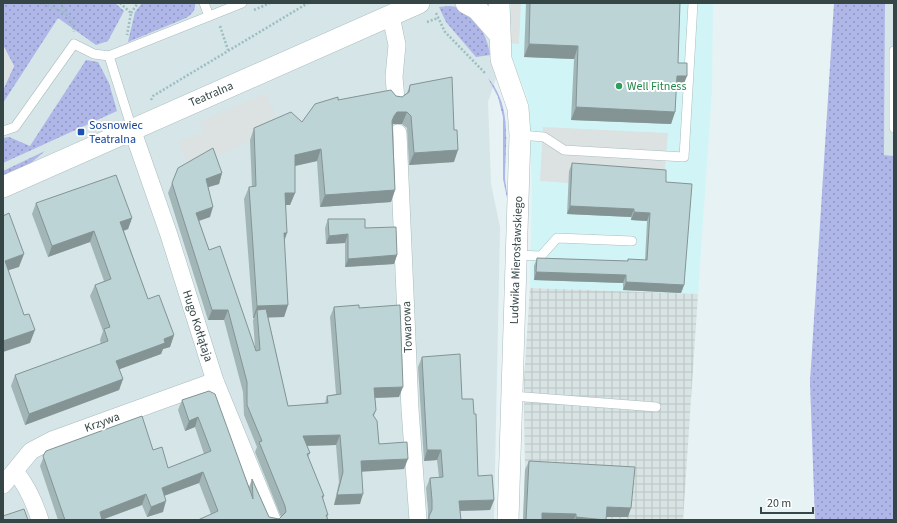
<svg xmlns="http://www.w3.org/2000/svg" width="897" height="523" font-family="'Source Sans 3',sans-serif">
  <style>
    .residential { fill: #d5e5e8 }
    .commercial { fill: #d1f5f6 }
    .industrial { fill: url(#industrial-grid) }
    .grass { fill: url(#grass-dots) }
    .parking { fill: #dce1e2 }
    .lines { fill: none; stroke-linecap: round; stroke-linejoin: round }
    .service-casing { stroke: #a9bdbf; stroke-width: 10 }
    .minor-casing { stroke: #a9bdbf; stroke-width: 18 }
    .tertiary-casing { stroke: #a9bdbf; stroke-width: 22 }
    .path { stroke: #9abec1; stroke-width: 2.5; stroke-dasharray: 2 2; stroke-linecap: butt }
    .service { stroke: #fff; stroke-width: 9 }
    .minor { stroke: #fff; stroke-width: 17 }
    .tertiary { stroke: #fff; stroke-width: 21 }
    .wall { fill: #a2b6b7 }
    .shaded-wall { fill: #849495 }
    .building { fill: #bcd4d5; stroke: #849495 }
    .leisure-dot { fill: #2e9e5b; stroke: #fff; stroke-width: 1.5 }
    .transit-dot { fill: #1a4fb4; stroke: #fff; stroke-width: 1.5 }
    .labels { text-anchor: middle; stroke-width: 4; stroke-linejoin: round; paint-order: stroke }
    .leisure-label { font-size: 12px; fill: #27864d; stroke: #fff; text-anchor: start }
    .street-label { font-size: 12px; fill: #364647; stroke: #fff }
    .transit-label { font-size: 12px; fill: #164399; stroke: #fff; text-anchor: start }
  </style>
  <defs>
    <pattern id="industrial-grid" width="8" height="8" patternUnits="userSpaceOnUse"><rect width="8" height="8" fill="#d8e3e3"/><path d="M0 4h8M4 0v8" fill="none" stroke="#bac4c4"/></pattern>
    <pattern id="grass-dots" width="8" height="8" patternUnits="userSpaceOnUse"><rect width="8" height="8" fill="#afb6e8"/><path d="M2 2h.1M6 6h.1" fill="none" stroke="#8f96be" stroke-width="1.8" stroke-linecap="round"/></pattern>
  </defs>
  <rect width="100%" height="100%" fill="#e7f2f4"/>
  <!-- residential -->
  <g class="residential">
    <polygon points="3,3 508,3 507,45 488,102 491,184 500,227 494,520 3,520"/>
    <polygon points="885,3 894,3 894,156 884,155"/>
  </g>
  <!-- commercial -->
  <polygon class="commercial" points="508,3 713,3 712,90 698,294 530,288 532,182 527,97 507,45"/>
  <!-- industrial -->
  <polygon class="industrial" points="530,288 698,294 683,520 523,520 525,470 524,380"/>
  <!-- grass -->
  <g class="grass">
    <polygon points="3,3 115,3 124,11 108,41 96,45 58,18 3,103 3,90 14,66 3,45"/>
    <path d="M142,3H195C196,10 192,14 186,18L128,42L135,12Z"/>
    <polygon points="834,3 885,3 884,155 894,156 894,520 815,520 810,382"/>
    <path d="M450,6C473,8 487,34 490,55L476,57L446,22L439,7Z"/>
    <polygon points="86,60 98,62 109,83 117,111 3,163 3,138 9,137 30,146"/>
    <path d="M488,78C513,107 505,144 505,179C506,190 509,201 510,212L503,179V117L498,97Z"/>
    <polygon points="45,151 25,168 3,178 3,171"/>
  </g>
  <!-- parking -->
  <g class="parking">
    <polygon points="511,3 521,3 519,44 509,43"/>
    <polygon points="3,45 14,66 3,90"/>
    <polygon points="266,93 276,116 263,123 268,132 190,169 178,142 204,132 200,122"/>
    <polygon points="543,127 668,133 663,190 540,181"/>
  </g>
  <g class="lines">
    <defs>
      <g id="service">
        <polyline points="204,3 209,16"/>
        <polyline points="894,51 894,128"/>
        <polyline points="109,56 132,129"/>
        <polyline points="3,131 15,127 74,44 94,54 109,56 242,3"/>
        <polyline points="520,135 544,137 564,150 684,157 693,3"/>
        <polyline points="517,255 541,256 557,238 632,241"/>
        <polyline points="512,396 656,407"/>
      </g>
      <g id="minor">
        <polyline points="391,16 397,45 394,77 396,99"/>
        <polyline points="132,129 169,235 215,381 272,520"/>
        <polyline points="398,133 410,409 418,520"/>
        <path d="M15,471C27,486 34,501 40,520"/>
        <polyline points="3,485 31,451 52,440 215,381"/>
      </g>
      <g id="tertiary">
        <polyline points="466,3 477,9 499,34"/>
        <polyline points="499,3 501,59 518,108 520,135 508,520"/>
        <polyline points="3,187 419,3"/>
      </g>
    </defs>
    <!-- service casing -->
    <use href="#service" class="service-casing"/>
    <!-- minor casing -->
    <use href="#minor" class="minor-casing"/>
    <!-- tertiary casing -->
    <use href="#tertiary" class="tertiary-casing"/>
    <!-- path -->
    <g class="path">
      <path d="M40,3C57,10 73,11 74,32"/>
      <polyline points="61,3 66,13"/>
      <polyline points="120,3 131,13 127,35"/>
      <polyline points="254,10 270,3"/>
      <polyline points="131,13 138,3"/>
      <polyline points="436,13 445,32 485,73"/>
      <polyline points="427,22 438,18"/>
      <polyline points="220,26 228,50"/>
      <polyline points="151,100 153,96 308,3"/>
    </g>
    <!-- service -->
    <use href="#service" class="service"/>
    <!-- minor -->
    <use href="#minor" class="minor"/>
    <!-- tertiary -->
    <use href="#tertiary" class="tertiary"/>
  </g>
  <!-- wall -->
  <g class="wall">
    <polygon points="526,3 680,3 678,63 682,89 676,89 675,112 671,124 571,120 574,59 524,57"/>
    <polygon points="410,85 454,162 409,165 407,128 402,124 393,124 395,190 391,202 320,207 317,161 295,166 295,193 290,205 286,205 284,241 288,305 284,317 268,317 288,406 325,403 327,396 336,394 330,317 334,307 359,308 399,397 375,398 376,410 374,416 379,444 404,469 362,471 360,504 334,505 339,482 336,445 307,446 310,453 308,457 324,496 323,499 328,515 327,518 328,520 198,520 211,514 199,483 164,496 163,512 147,517 142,505 102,520 58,520 40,466 46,451 153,450 168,468 204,454 195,427 185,431 178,410 182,400 209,391 249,487 252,479 269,517 279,519 281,517 255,452 257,447 244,415 243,392 224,320 208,320 168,193 172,183 222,173 219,184 208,187 210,217 199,221 209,250 255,347 253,320 254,318 253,318 244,199 249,187 252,187 250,140 254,128 302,122 338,100 396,96 402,97 407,93"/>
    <polygon points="572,163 666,182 684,285 681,293 623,290 623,283 534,280 534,266 537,258 627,261 628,259 645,260 647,221 631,220 631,217 567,214 569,171"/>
    <polygon points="36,203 132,218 128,229 124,231 148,299 174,335 170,347 163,349 161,354 119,369 123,379 119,390 25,425 11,386 15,375 101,344 100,340 103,331 90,296 95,285 104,281 90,242 48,257 32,214"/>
    <polygon points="328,219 365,228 397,255 394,264 345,267 345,243 326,244 325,228"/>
    <polygon points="422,357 462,399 478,476 494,500 490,510 460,511 461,520 428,520 428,510 426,488 430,478 439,477 437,460 424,461 418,367"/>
    <polygon points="529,461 628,517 606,517 606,520 523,520 525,470"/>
  </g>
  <!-- shaded-wall -->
  <g class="shaded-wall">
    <polygon points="529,44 578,46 574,59 524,57"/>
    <polygon points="677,76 687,76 682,89 672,89"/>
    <polygon points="576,107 675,112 671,124 571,120"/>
    <polygon points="397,112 407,112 402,124 393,124 389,128 394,116"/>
    <polygon points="321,149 317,161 290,167 295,155"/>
    <polygon points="458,150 454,162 409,165 414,153"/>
    <polygon points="222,173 219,184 202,189 206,179"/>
    <polygon points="395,190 391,202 320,207 325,195"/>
    <polygon points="285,193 295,193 290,205 281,205"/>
    <polygon points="570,206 634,209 631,217 567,214"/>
    <polygon points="213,207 210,217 192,223 196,213"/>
    <polygon points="634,212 650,213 647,221 631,220"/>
    <polygon points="132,218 128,229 116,233 120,222"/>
    <polygon points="94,231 90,242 48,257 52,246"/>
    <polygon points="284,233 287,233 283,245"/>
    <polygon points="348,234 345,243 326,244 329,236"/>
    <polygon points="24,254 19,267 3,272 5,261"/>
    <polygon points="397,255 394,264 345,267 348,259"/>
    <polygon points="536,272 626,275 623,283 534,280"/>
    <polygon points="626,282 684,285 681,293 623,290"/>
    <polygon points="288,305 284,317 257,318 257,310 254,318 253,318 257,306"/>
    <polygon points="212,310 228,310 224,320 208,320"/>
    <polygon points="35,330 30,343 3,352 3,341"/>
    <polygon points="174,335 170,347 163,349 161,354 112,372 116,361 164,339"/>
    <polygon points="123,379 119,390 25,425 29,414"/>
    <polygon points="403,387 399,397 371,398 374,388"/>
    <polygon points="198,417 195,427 185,431 189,421"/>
    <polygon points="340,435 336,445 299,446 303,436"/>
    <polygon points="427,450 441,450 437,460 424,461"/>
    <polygon points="408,459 404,469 358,472 361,461"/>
    <polygon points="203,472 199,483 158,498 162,488"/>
    <polygon points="146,494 142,505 101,520 100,512"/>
    <polygon points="363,494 360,504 334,505 337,495"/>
    <polygon points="494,500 490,510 455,511 459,501"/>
    <polygon points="166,501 163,512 147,517 151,507"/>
    <polygon points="607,507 631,508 628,517 603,517"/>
    <polygon points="542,513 576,514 574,520 539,520"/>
    <polygon points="576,517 605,520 575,520"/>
  </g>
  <!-- building -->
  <g class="building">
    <polygon points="530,3 680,3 678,63 687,63 687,76 677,76 675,112 576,107 578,46 529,44"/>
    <polygon points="452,77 454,130 457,130 458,150 414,153 411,116 407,112 397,112 394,116 392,121 395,190 325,195 321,149 295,155 295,193 285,193 287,233 284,233 288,305 257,306 249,187 256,186 254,128 291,112 302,122 315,104 338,97 338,100 391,90 396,96 402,97 409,92 410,85"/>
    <polygon points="213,148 222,173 206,179 213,207 196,213 209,250 220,246 256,351 260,350 257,310 266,309 288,406 328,403 327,396 341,394 334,307 359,305 359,308 400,305 403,387 374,388 376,410 373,415 377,421 379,444 407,442 408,459 361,461 363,494 337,495 343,472 340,435 303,436 310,453 307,454 324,496 322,496 328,515 326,515 328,520 198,520 218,511 203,472 162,488 166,501 151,507 146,494 100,512 102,520 65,520 43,456 46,451 142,416 153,450 162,447 168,468 211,451 198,417 189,421 182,400 209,391 215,394 253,499 252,479 269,517 279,519 286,512 285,506 259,442 262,441 247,405 247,382 228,310 212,310 172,183 178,168"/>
    <polygon points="572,163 666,170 666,182 692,184 684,285 626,282 626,275 536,272 537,258 628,261 628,259 647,260 650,213 634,212 634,209 570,206"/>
    <polygon points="116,175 132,218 120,222 148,299 159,295 174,335 164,339 165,343 116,361 123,379 29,414 15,375 108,341 104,329 110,327 95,285 111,279 94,231 52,246 36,203"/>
    <polygon points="9,213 24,254 5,261 24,315 29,314 35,330 3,341 3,216"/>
    <polygon points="328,219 365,219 365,228 396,227 397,255 348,259 348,234 329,236"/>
    <polygon points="460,354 462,399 473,399 474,414 476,414 478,476 492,475 494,500 459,501 461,520 429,520 429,516 432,510 432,500 430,478 443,477 441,450 427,450 422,357"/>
    <polygon points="529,461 635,467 631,508 607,507 606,520 576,517 576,514 542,513 542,520 526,520"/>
    <polygon points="24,509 28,520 3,520 3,516"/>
  </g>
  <!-- markers -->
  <circle class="leisure-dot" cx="619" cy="86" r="4"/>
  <rect class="transit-dot" x="77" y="128" width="8" height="8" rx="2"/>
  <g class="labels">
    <!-- leisure labels -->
    <g class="leisure-label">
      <text x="627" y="90">Well Fitness</text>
    </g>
    <!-- street labels -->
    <g class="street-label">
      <text transform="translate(211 94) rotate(-23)" y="4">Teatralna</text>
      <text transform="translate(516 260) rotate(-88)" y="4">Ludwika Mierosławskiego</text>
      <text transform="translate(198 326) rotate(72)" y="4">Hugo Kołłątaja</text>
      <text transform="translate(407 327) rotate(-92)" y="4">Towarowa</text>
      <text transform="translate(102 422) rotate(-20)" y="4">Krzywa</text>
    </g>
    <!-- transit labels -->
    <g class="transit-label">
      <text x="89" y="129">Sosnowiec<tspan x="89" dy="14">Teatralna</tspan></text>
    </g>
  </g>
  <!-- border -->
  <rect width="897" height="523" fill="none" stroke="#364647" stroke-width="8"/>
  <!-- scale -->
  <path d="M761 507v6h52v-6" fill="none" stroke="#364647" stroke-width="2"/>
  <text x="767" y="507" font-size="12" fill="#364647" stroke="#ffffff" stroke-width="3" paint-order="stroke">20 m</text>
</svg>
